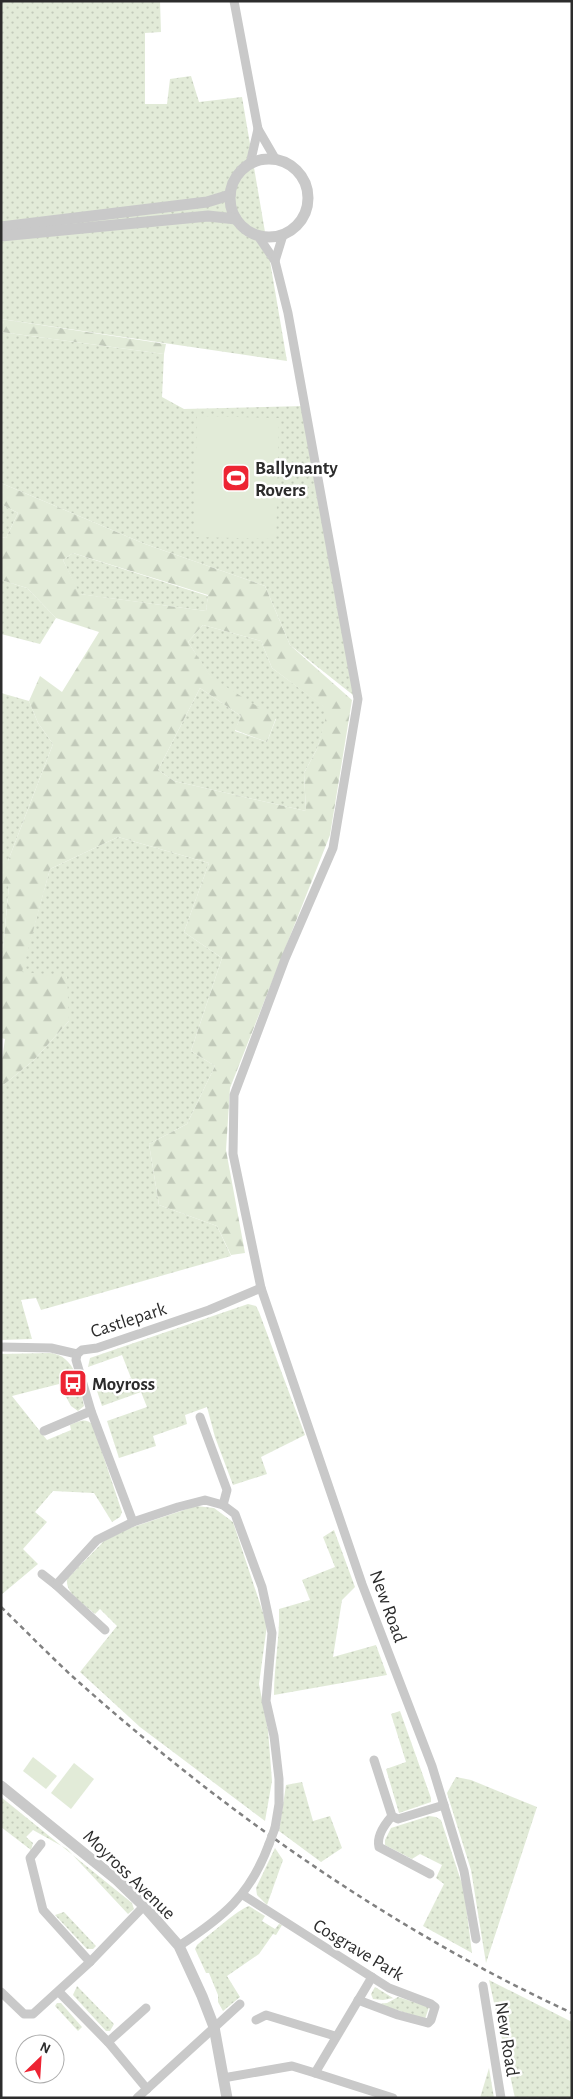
<svg xmlns="http://www.w3.org/2000/svg" width="573" height="2099" font-family="'Alegreya Sans',sans-serif">
  <style>
    .grass { fill: url(#grass-dots) }
    .forest { fill: url(#forest-firs); fill-rule: evenodd }
    .garden { fill: #e2ebd8 }
    .lines { fill: none; stroke-linecap: round; stroke-linejoin: round }
    .minor { stroke: #c9c9c9; stroke-width: 9 }
    .tertiary { stroke: #c9c9c9; stroke-width: 11 }
    .rail { stroke: #818181; stroke-width: 2.5; stroke-dasharray: 5 4; stroke-linecap: butt }
    .minor-bridge { stroke: #c9c9c9; stroke-width: 9 }
    .labels { text-anchor: middle; stroke-width: 5; stroke-linejoin: round; paint-order: stroke }
    .poi-label { font-size: 19px; font-weight: bold; fill: #2c2c2c; stroke: #fff; text-anchor: start }
    .street-label { font-size: 19px; fill: #2c2c2c; stroke: #fff }
  </style>
  <defs>
    <pattern id="grass-dots" width="8" height="8" patternUnits="userSpaceOnUse" patternTransform="scale(1.25)"><rect width="8" height="8" fill="#e2ebd8"/><path d="M2 2h.1M6 6h.1" fill="none" stroke="#c2caba" stroke-width="1.8" stroke-linecap="round"/></pattern>
    <pattern id="forest-firs" width="22" height="20" patternUnits="userSpaceOnUse" patternTransform="scale(1.25)"><rect width="22" height="20" fill="#e2ebd8"/><path d="M5 1l3.5 6h-7zM16 11l3.5 6h-7z" fill="#c2caba"/></pattern>
  </defs>
  <rect width="100%" height="100%" fill="#fff"/>
  <!-- grass -->
  <g class="grass">
    <polygon points="1,1 160,1 161,32 145,33 145,104 167,104 170,79 191,76 199,102 242,97 287,361 1,319"/>
    <polygon points="1,332 164,354 162,397 184,409 305,406 358,699 290,645 265,586 145,544 1,483"/>
    <polygon points="1,504 18,513 6,538 1,537"/>
    <polygon points="73,553 208,596 206,611 79,594 63,560"/>
    <polygon points="1,580 27,588 56,618 40,644 1,634"/>
    <polygon points="203,625 261,641 272,668 329,710 317,749 304,773 306,811 174,781 158,770 200,688 241,716 235,731 267,742 276,719 212,679 188,642"/>
    <polygon points="1,693 29,701 38,723 53,744 8,861 1,861"/>
    <polygon points="118,837 209,863 184,932 222,958 191,1051 215,1066 187,1124 149,1144 159,1205 217,1226 231,1256 41,1310 36,1298 21,1300 32,1339 1,1340 1,1087 34,1060 69,1021 21,973 50,869"/>
    <polygon points="1,885 9,885 1,970"/>
    <polygon points="248,1304 256,1306 259,1312 305,1435 261,1457 267,1474 233,1485 215,1437 207,1407 185,1415 187,1424 153,1436 156,1446 119,1458 107,1421 147,1407 141,1392 102,1406 97,1391 131,1378 122,1355 88,1367 90,1358"/>
    <path d="M50,1353C75,1355 80,1385 84,1406L78,1411L71,1406L59,1384L12,1396L47,1440L71,1430L70,1425C78,1421 86,1417 93,1425L122,1512L120,1517L112,1522L94,1493L53,1491L35,1512L47,1522L23,1549L38,1564L1,1595V1354Z"/>
    <path d="M196,1506L214,1508L233,1522L267,1625L259,1684L268,1730L272,1781L265,1821L140,1727L80,1672L117,1626L100,1609L95,1614C85,1605 65,1594 67,1579L104,1541L127,1529Z"/>
    <path d="M334,1530L355,1587L342,1600L333,1657L376,1645L387,1675L274,1695C274,1666 280,1638 279,1609L310,1600L302,1580L335,1567L323,1537Z"/>
    <polygon points="400,1711 431,1798 431,1802 399,1813 386,1769 406,1762 391,1714"/>
    <polygon points="456,1777 471,1780 537,1807 486,1963 471,1870 447,1793"/>
    <polygon points="302,1782 313,1821 330,1816 342,1848 321,1862 279,1831 286,1785"/>
    <polygon points="1,1797 132,1903 134,1909 128,1914 67,1849 33,1830 26,1837 33,1843 31,1850 1,1827"/>
    <polygon points="429,1816 436,1817 441,1820 464,1890 472,1953 423,1926 444,1884 436,1878 442,1865 420,1854 412,1859 385,1845 385,1840 391,1828"/>
    <polygon points="275,1848 283,1860 267,1905 257,1895 256,1888"/>
    <path d="M249,1906L265,1916L262,1921L275,1929L279,1924L282,1925L276,1935L273,1934L259,1954L227,1976L240,1997L223,2011L218,2002V1995L209,1973H206L195,1949L197,1945C207,1937 240,1908 249,1906Z"/>
    <polygon points="64,1912 96,1946 93,1949 87,1949 55,1915"/>
    <polygon points="489,1980 572,2022 572,2098 515,2098"/>
    <polygon points="77,1986 114,2024 110,2031 106,2031 73,1995"/>
    <polygon points="375,1987 393,1998 394,1998 383,2000 373,1999 371,1994"/>
    <polygon points="398,1997 429,2007 425,2019 378,2004 387,2003"/>
    <polygon points="57,2003 61,2003 82,2027 78,2031 55,2006"/>
    <polygon points="489,2068 494,2098 480,2098"/>
  </g>
  <!-- forest -->
  <g class="forest">
    <polygon points="1,319 166,344 164,354 1,332"/>
    <path d="M1,483L145,544L265,586L290,645L352,700L330,835L230,1088L226,1150L245,1253L231,1255L217,1226L159,1205L149,1144L187,1124L215,1066L191,1051L222,958L184,932L209,863L118,837L50,869L22,972L67,976L69,1021L34,1060L1,1087V1067L5,1039L1,1038V970L9,885H1V861H8L53,744L38,723L29,701L40,676L62,692L99,632L56,618L27,588L1,580V537L6,538L18,513L1,504ZM73,553L208,595L206,611L80,594L63,560ZM203,625L261,641L272,668L328,710L317,749L304,773L306,811L174,781L158,770L200,688L241,716L235,730L267,742L276,718L212,678L188,642Z"/>
  </g>
  <!-- garden -->
  <g class="garden">
    <polygon points="197,416 279,418 276,539 194,537"/>
    <polygon points="33,1757 57,1776 46,1789 23,1771"/>
    <polygon points="74,1763 94,1779 71,1809 51,1793"/>
  </g>
  <g class="lines">
    <!-- minor -->
    <g class="minor">
      <polyline points="234,1 258,129 276,160"/>
      <polyline points="250,164 258,129"/>
      <polyline points="258,236 275,261 288,313 358,699 333,848 285,959 234,1095 233,1154 261,1288 362,1584 432,1766 464,1871 476,1939"/>
      <polyline points="275,261 283,235"/>
      <polyline points="1,1347 51,1348 77,1354"/>
      <polyline points="77,1354 82,1350 97,1348 209,1310 261,1288"/>
      <polyline points="77,1354 76,1360 91,1411 133,1522"/>
      <polyline points="200,1417 227,1490 223,1505"/>
      <polyline points="44,1431 91,1411"/>
      <polyline points="42,1574 56,1585"/>
      <polyline points="105,1630 56,1585 97,1540 133,1522 178,1507 205,1500 223,1505 235,1514 262,1587 272,1633 266,1701 274,1736 279,1779 279,1804 275,1828"/>
      <polyline points="374,1760 392,1816 398,1819 444,1805"/>
      <path d="M392,1816C385,1824 376,1836 379,1847L430,1874"/>
      <polyline points="41,1844 30,1858 43,1910 90,1962"/>
      <polyline points="243,1895 389,1988 431,2004 435,2007 431,2020 428,2023 398,2015 358,2000"/>
      <path d="M179,1946C223,1917 250,1896 269,1844"/>
      <polyline points="372,1977 315,2073 393,2098"/>
      <polyline points="483,1986 501,2098"/>
      <polyline points="1,1992 24,2014 33,2014 90,1962 144,1906"/>
      <polyline points="59,1992 108,2042 147,2089"/>
      <polyline points="256,2020 266,2015 335,2036"/>
      <polyline points="108,2042 146,2008"/>
      <polyline points="223,2078 292,2066 315,2073"/>
      <polyline points="137,2098 240,2004"/>
    </g>
    <!-- tertiary -->
    <g class="tertiary">
      <circle cx="269" cy="198" r="39"/>
      <polyline points="1,227 207,202 230,195"/>
      <polyline points="1,236 208,216 236,219"/>
      <polyline points="1,1786 117,1880 144,1906 179,1946 202,1996 214,2027 227,2098"/>
    </g>
    <!-- rail -->
    <path class="rail" d="M1,1607C25,1630 48,1654 72,1676C220,1809 391,1930 572,2013"/>
    <!-- minor-bridge -->
    <polyline class="minor-bridge" points="269,1844 275,1828"/>
  </g>
  <!-- icons -->
  <defs>
    <symbol id="stadium-square" viewBox="-11 -11 22 22"><rect x="-9" y="-9" width="18" height="18" rx="4" fill="#ed2433" stroke="#fff"/><path d="M0-5a6.5 5 0 1 0 0 10a6.5 5 0 1 0 0-10ZM-3.5-1.8h7v3.6h-7Z" fill="#fff"/></symbol>
    <symbol id="bus-square" viewBox="-11 -11 22 22"><rect x="-9" y="-9" width="18" height="18" rx="4" fill="#ed2433" stroke="#fff"/><path d="M-5-6H5V4H4V6H2V4H-2V6H-4V4H-5ZM-3.5-4V0h7V-4ZM-3.5 1.2v1.5H-2V1.2ZM2 1.2v1.5H3.5V1.2Z" fill="#fff"/></symbol>
  </defs>
  <g fill-rule="evenodd">
    <use href="#stadium-square" x="220" y="462" width="32" height="32"/>
    <use href="#bus-square" x="57" y="1367" width="32" height="32"/>
  </g>
  <g class="labels">
    <!-- poi labels -->
    <g class="poi-label">
      <text x="255" y="474">Ballynanty<tspan x="255" dy="22">Rovers</tspan></text>
      <text x="92" y="1390">Moyross</text>
    </g>
    <!-- street labels -->
    <g class="street-label">
      <text transform="translate(128 1319) rotate(-18)" y="7">Castlepark</text>
      <text transform="translate(389 1606) rotate(70)" y="7">New Road</text>
      <text transform="translate(130 1874) rotate(44)" y="7">Moyross Avenue</text>
      <text transform="translate(359 1949) rotate(31)" y="7">Cosgrave Park</text>
      <text transform="translate(508 2039) rotate(81)" y="7">New Road</text>
    </g>
  </g>
  <!-- border -->
  <rect width="573" height="2099" fill="none" stroke="#2c2c2c" stroke-width="5"/>
  <!-- north arrow -->
  <g transform="translate(40 2059) rotate(25)"><circle r="24" fill="#ffffff" stroke="#ababab"/>
  <path d="M0-4L9 19L0 12L-9 19Z" fill="#ed2433"/>
  <text y="-8" font-size="14" font-weight="bold" text-anchor="middle" fill="#2c2c2c">N</text>
  </g>
</svg>
